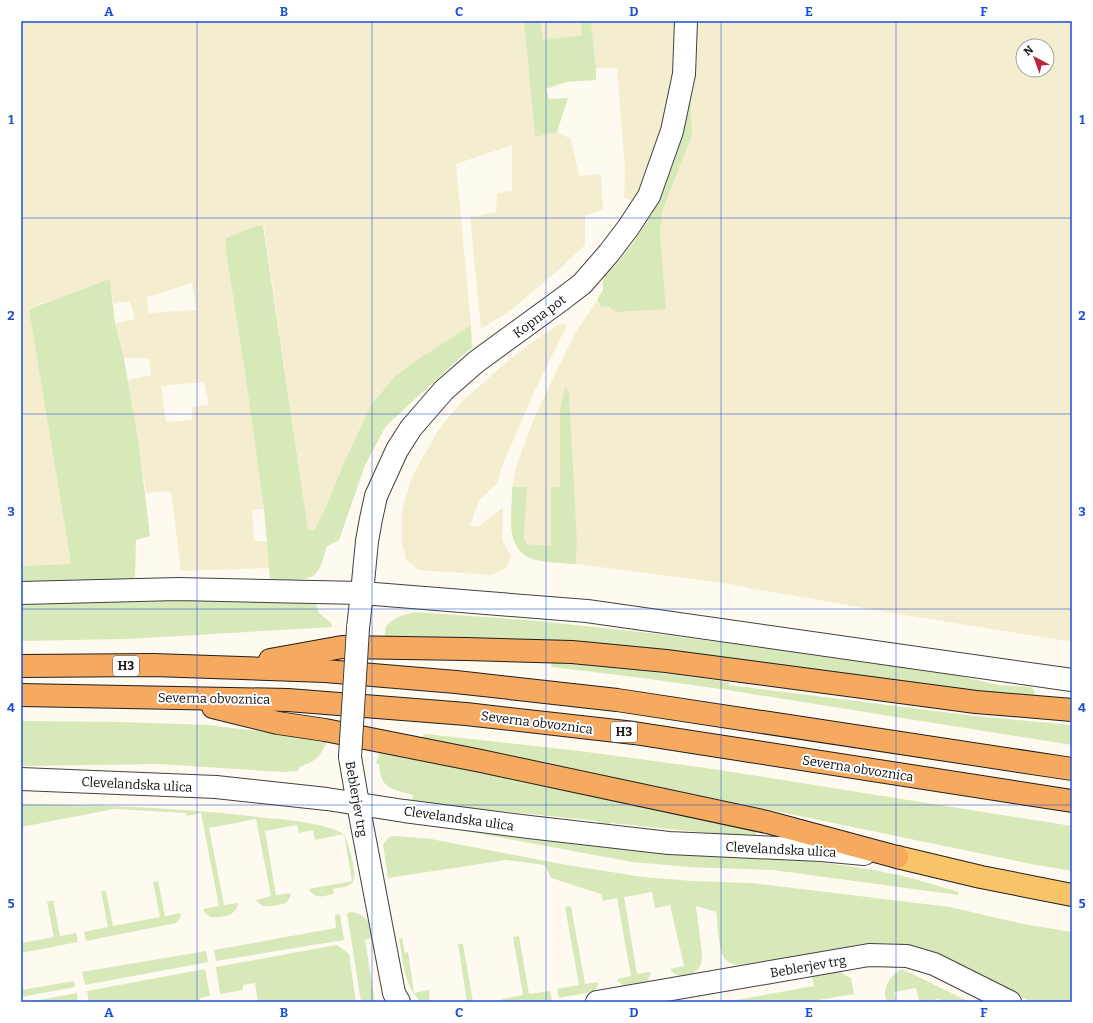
<svg xmlns="http://www.w3.org/2000/svg" width="1093" height="1023" font-family="Bitter,serif">
  <style>
    .farmland { fill: #f4edcf; fill-rule: evenodd }
    .green { fill: #d7e9b9 }
    .lines { fill: none; stroke-linecap: round; stroke-linejoin: round }
    .minor-casing { stroke: #414141; stroke-width: 24 }
    .tertiary-casing { stroke: #414141; stroke-width: 24 }
    .primary-casing { stroke: #1f1f1f; stroke-width: 24 }
    .trunk-casing { stroke: #1f1f1f; stroke-width: 24 }
    .minor { stroke: #fff; stroke-width: 22 }
    .tertiary { stroke: #fff; stroke-width: 22 }
    .primary { stroke: #f7c467; stroke-width: 22 }
    .trunk { stroke: #f5aa60; stroke-width: 22 }
    .tertiary-bridge-casing { stroke: #414141; stroke-width: 24; stroke-linecap: butt }
    .tertiary-bridge { stroke: #fff; stroke-width: 22 }
    .grid { fill: none; stroke: #1d4ed8; stroke-width: 1; stroke-opacity: 0.55 }
    .labels { text-anchor: middle; stroke-width: 4; stroke-linejoin: round; paint-order: stroke }
    .shield { fill: #fff; stroke: #565656; stroke-width: 1 }
    .shield-label { font-size: 12px; font-weight: bold; fill: #0e0e0e }
    .street-label { font-size: 13px; fill: #0e0e0e; stroke: #fff }
    .neatline { fill: none; stroke: #1d4ed8; stroke-width: 1.5 }
    .grid-label { font-size: 13px; text-anchor: middle; font-weight: bold; fill: #1d4ed8 }
  </style>
  <rect width="100%" height="100%" fill="#fffaef"/>
  <!-- farmland -->
  <g class="farmland">
    <path d="M21,21H524L535,137L557,132L571,139L579,176L601,174L603,210L585,215V245L554,274L511,310L481,329L470,217L496,212L497,193L512,191V145L456,164L471,325L411,364L394,377L371,405L343,465L326,507L314,531L308,529L264,226L251,228L226,252L246,379L264,509L252,510L254,540L267,542L270,568L181,571L171,491L146,493L139,445L128,380L151,375L149,358H124L115,323L135,319L130,301L114,304L110,280L29,308L71,565L21,566ZM192,283L197,310L148,313L147,297ZM204,382L209,405L192,407V420L166,422L161,386Z"/>
    <polygon points="540,21 580,21 582,35 542,40"/>
    <polygon points="591,21 678,21 678,54 664,132 647,178 634,201 624,198 625,168 617,68 596,68"/>
    <path d="M695,21H1072V642L886,612L716,582L576,564L577,540L569,392L565,388L560,409V487H551V546L527,544L524,539L527,487H512L517,464L535,416L573,337L597,300L601,306L666,309L660,232L662,212L692,135L690,91ZM1023,46H1047V70H1023Z"/>
    <polygon points="560,324 567,325 535,390 501,469 498,482 479,501 470,525 478,527 503,507 502,540 511,556 506,568 492,575 418,570 406,559 402,543 402,510 412,477 437,432 460,403 510,359 544,334"/>
  </g>
  <!-- green -->
  <g class="green">
    <polygon points="524,21 540,21 543,40 582,35 580,21 591,21 596,68 596,80 566,82 546,89 549,99 568,98 557,132 535,137"/>
    <polygon points="690,91 692,135 662,212 660,232 666,309 616,312 609,307 601,306 597,300 603,290 603,277 616,265 633,243 652,214 660,197"/>
    <path d="M263,225L308,529L314,531L326,507L343,465L371,405L394,377L411,364L471,325L472,348L463,355L386,426L365,465L339,540L327,546C324,554 323,564 317,572C310,583 282,579 270,579L264,509L246,379L226,252V238L251,228Z"/>
    <polygon points="110,279 115,323 124,358 139,445 150,536 136,540 135,580 21,585 21,566 71,564 29,309"/>
    <path d="M565,387L569,392L577,540L576,564C563,563 548,563 536,560C502,551 513,514 512,487H527L524,539L527,544L551,546V487H560V409Z"/>
    <polygon points="231,600 316,604 319,613 331,623 332,627 126,639 21,641 21,605 74,602"/>
    <polygon points="416,612 527,620 641,632 719,642 721,639 960,676 998,685 1031,687 1035,692 1034,695 1030,697 717,659 571,644 488,638 384,638 386,626 394,619 403,615"/>
    <polygon points="553,662 644,671 729,682 729,685 976,716 1071,725 1072,721 1072,745 727,690 642,678 552,667 551,664"/>
    <path d="M21,721L122,722L207,725L328,739C320,757 317,761 299,767L298,771L283,772L159,764L21,766Z"/>
    <polygon points="426,734 580,751 713,769 1072,826 1072,871 1036,865 422,738 423,735"/>
    <path d="M380,750L756,831V838L611,823L608,825L600,824L598,821L412,802L413,795C393,789 381,790 379,765L376,763Z"/>
    <path d="M21,804C103,805 185,808 267,818C290,820 324,823 344,834C348,843 359,875 352,883C348,887 339,888 333,889L334,894C324,896 314,900 309,889L352,881L344,834L315,840L313,830L299,833L297,825L265,831L276,895L291,893L290,897L286,903C275,905 263,911 256,900L271,896L256,819L209,828L224,905L238,903C237,916 222,918 210,917L204,912L203,909L219,906L201,813L187,816L186,813L114,809L21,827Z"/>
    <path d="M428,824L761,857C797,860 832,863 867,869C899,874 929,883 959,892L958,895L773,870L689,867L632,862Z"/>
    <path d="M395,836L431,839L561,864L643,877L693,881L751,883L950,907L1023,924L1072,932V1002H1031L934,953L910,946L884,943L857,945L739,966C734,964 728,963 725,959C718,950 718,923 716,912L696,906L702,953C702,957 702,963 700,966C694,977 677,980 670,969L684,966L670,905L655,908L652,892L624,897L637,974L651,972L650,976L647,981C637,985 622,990 617,979L631,976L617,898L603,901L601,894L551,878L545,865L506,860L388,878L383,844L389,837Z"/>
    <polygon points="158,881 165,916 181,913 180,918 176,923 86,941 84,932 108,927 101,891 106,891 113,926 160,917 153,882"/>
    <polygon points="53,900 60,936 76,933 78,942 21,953 21,943 54,937 47,902"/>
    <polygon points="571,906 585,984 599,982 595,990 592,992 559,998 557,989 579,985 565,907"/>
    <path d="M352,912C367,915 371,924 373,938L365,940L375,1002H361L347,913Z"/>
    <polygon points="340,914 344,940 216,961 214,950 336,928 335,915"/>
    <polygon points="519,936 529,994 550,991 552,1000 540,1002 502,1002 501,999 523,995 513,937"/>
    <path d="M402,938L405,953L408,952L414,993L429,990L430,1002H421C404,986 403,961 399,939Z"/>
    <polygon points="458,944 463,944 473,1002 467,1002"/>
    <polygon points="337,945 349,954 356,1002 258,1002 255,983 243,985 243,990 220,994 216,967"/>
    <polygon points="206,951 208,962 85,985 82,972"/>
    <polygon points="205,969 210,996 200,998 200,1002 184,1002 183,1000 174,1002 89,1002 87,991"/>
    <path d="M902,969L970,1002H940L939,999L919,1002L916,988L894,992L896,1002H887C881,989 890,975 902,969Z"/>
    <polygon points="838,971 851,978 854,994 807,1002 724,1002 814,986 811,972"/>
    <polygon points="74,981 75,987 21,997 21,990"/>
    <polygon points="77,993 78,1002 28,1002"/>
  </g>
  <g class="lines">
    <defs>
      <g id="minor">
        <polyline points="21,593 178,589 362,593 367,541 371,519 376,496 397,450 411,428 444,390 476,362 561,300 582,284 609,253 628,228 649,196 672,131 684,74 686,21"/>
        <polyline points="358,804 394,993 399,1002"/>
        <polyline points="597,1002 869,955 907,956 934,964 1010,1002"/>
      </g>
      <g id="tertiary">
        <polyline points="358,628 362,593 587,611 1072,680"/>
        <polyline points="350,757 358,804"/>
        <polyline points="21,779 216,787 327,799 404,811 529,827 669,843 821,850 864,854"/>
      </g>
      <polyline id="primary" points="897,857 981,877 1072,895"/>
      <g id="trunk">
        <polyline points="270,660 342,647 466,649 572,652 666,661 976,702 1072,710"/>
        <polyline points="21,666 153,665 325,671 456,682 617,700 1072,769"/>
        <polyline points="21,695 288,700 466,714 634,733 1072,801"/>
        <polyline points="213,707 278,723 325,730 481,761 767,822 897,857"/>
      </g>
    </defs>
    <!-- minor casing -->
    <use href="#minor" class="minor-casing"/>
    <!-- tertiary casing -->
    <use href="#tertiary" class="tertiary-casing"/>
    <!-- primary casing -->
    <use href="#primary" class="primary-casing"/>
    <!-- trunk casing -->
    <use href="#trunk" class="trunk-casing"/>
    <!-- minor -->
    <use href="#minor" class="minor"/>
    <!-- tertiary -->
    <use href="#tertiary" class="tertiary"/>
    <!-- primary -->
    <use href="#primary" class="primary"/>
    <!-- trunk -->
    <use href="#trunk" class="trunk"/>
    <defs>
      <polyline id="tertiary-bridge" points="350,757 358,628"/>
    </defs>
    <!-- tertiary-bridge casing -->
    <use href="#tertiary-bridge" class="tertiary-bridge-casing"/>
    <!-- tertiary-bridge -->
    <use href="#tertiary-bridge" class="tertiary-bridge"/>
  </g>
  <!-- grid -->
  <path class="grid" d="M197,21V1002M372,21V1002M546,21V1002M721,21V1002M896,21V1002M21,218H1072M21,414H1072M21,609H1072M21,805H1072"/>
  <g class="labels">
    <!-- shield labels -->
    <g class="shield">
      <rect x="113" y="656" width="26" height="20" rx="3"/>
      <rect x="611" y="722" width="26" height="20" rx="3"/>
    </g>
    <g class="shield-label">
      <text x="126" y="670">H3</text>
      <text x="624" y="736">H3</text>
    </g>
    <!-- street labels -->
    <g class="street-label">
      <text transform="translate(539 316) rotate(-37)" y="5">Kopna pot</text>
      <text transform="translate(214 698) rotate(1)" y="5">Severna obvoznica</text>
      <text transform="translate(537 722) rotate(7)" y="5">Severna obvoznica</text>
      <text transform="translate(858 768) rotate(9)" y="5">Severna obvoznica</text>
      <text transform="translate(137 784) rotate(3)" y="5">Clevelandska ulica</text>
      <text transform="translate(357 799) rotate(80)" y="5">Beblerjev trg</text>
      <text transform="translate(459 818) rotate(8)" y="5">Clevelandska ulica</text>
      <text transform="translate(781 849) rotate(3)" y="5">Clevelandska ulica</text>
      <text transform="translate(808 966) rotate(-10)" y="5">Beblerjev trg</text>
    </g>
  </g>
  <!-- border -->
  <rect width="1093" height="1023" fill="none" stroke="#ffffff" stroke-width="44"/>
  <!-- north arrow -->
  <g transform="translate(1035 58) rotate(319)"><circle r="19" fill="#ffffff" stroke="#9f9f9f"/>
  <path d="M0-3L7 15L0 10L-7 15Z" fill="#bd273e"/>
  <text y="-6" font-size="11" font-weight="bold" text-anchor="middle" fill="#0e0e0e">N</text>
  </g>
  <rect x="22" y="22" width="1049" height="979" class="neatline"/>
  <g class="grid-label">
    <text x="109" y="16">A</text>
    <text x="284" y="16">B</text>
    <text x="459" y="16">C</text>
    <text x="634" y="16">D</text>
    <text x="809" y="16">E</text>
    <text x="984" y="16">F</text>
    <text x="11" y="124">1</text>
    <text x="1082" y="124">1</text>
    <text x="11" y="320">2</text>
    <text x="1082" y="320">2</text>
    <text x="11" y="516">3</text>
    <text x="1082" y="516">3</text>
    <text x="11" y="712">4</text>
    <text x="1082" y="712">4</text>
    <text x="11" y="908">5</text>
    <text x="1082" y="908">5</text>
    <text x="109" y="1017">A</text>
    <text x="284" y="1017">B</text>
    <text x="459" y="1017">C</text>
    <text x="634" y="1017">D</text>
    <text x="809" y="1017">E</text>
    <text x="984" y="1017">F</text>
  </g>
</svg>
